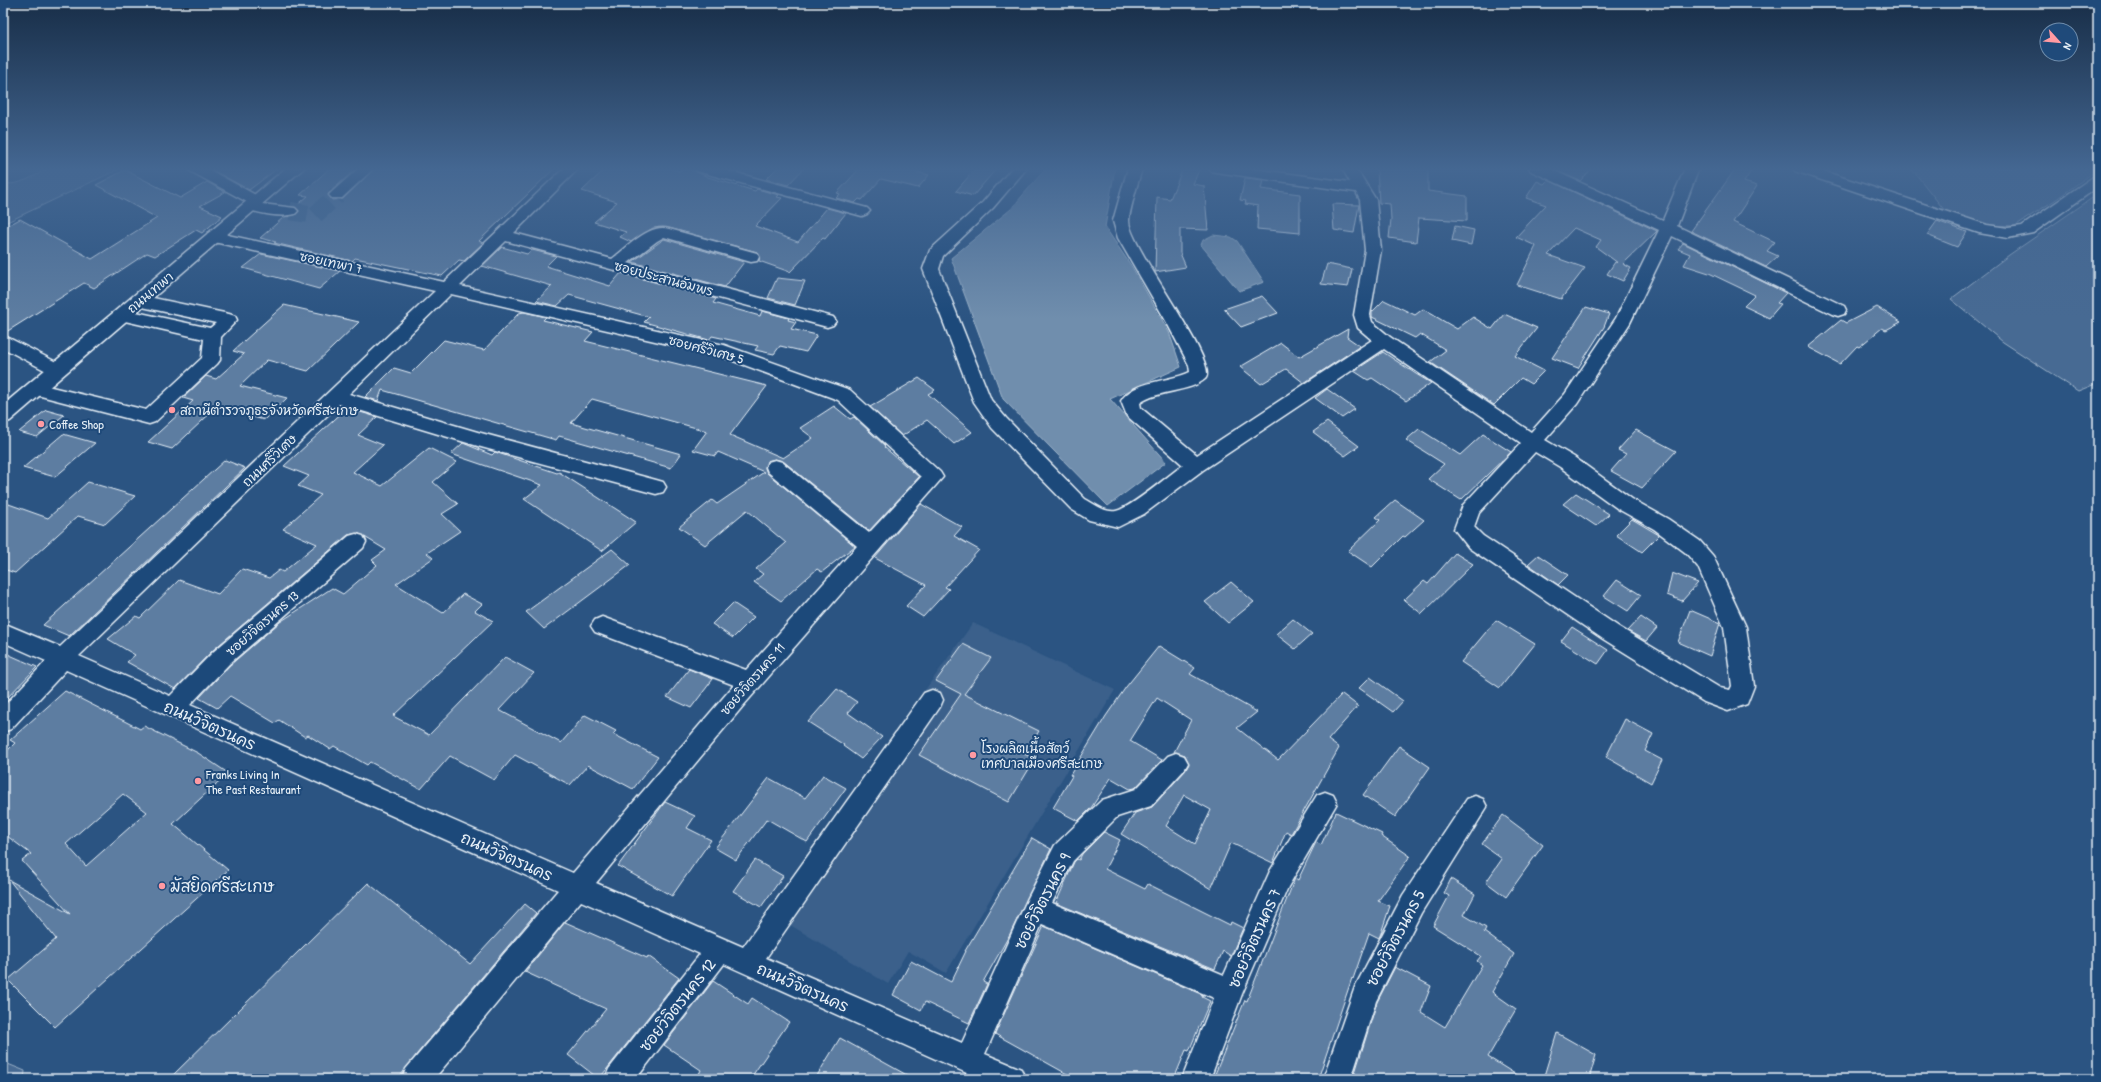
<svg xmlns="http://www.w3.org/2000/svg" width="2101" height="1082" font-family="'Patrick Hand','Playpen Sans Thai',sans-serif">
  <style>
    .built { fill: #3a608b }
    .green { fill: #476b93; stroke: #98aec6 }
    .water { fill: #708ead; stroke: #a0b6cb }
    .building { fill: #5d7da1; stroke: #e8f1f8; fill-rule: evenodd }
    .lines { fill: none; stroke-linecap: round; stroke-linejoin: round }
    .minor-tunnel { stroke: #476c94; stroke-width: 18; stroke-dasharray: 18 8; stroke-linecap: butt }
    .minor-casing { stroke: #e8f1f8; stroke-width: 3 }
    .major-casing { stroke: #e8f1f8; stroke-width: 3 }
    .minor { fill: #1f4a7a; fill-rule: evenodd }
    .major { fill: #1f4a7a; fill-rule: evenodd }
    .poi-dot { fill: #ff9aa2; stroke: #1f4a7a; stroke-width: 1.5 }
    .labels { text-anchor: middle; stroke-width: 4; stroke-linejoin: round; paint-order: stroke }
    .street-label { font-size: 13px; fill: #e8f1f8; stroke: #1f4a7a }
    .poi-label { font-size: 13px; fill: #e8f1f8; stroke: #1f4a7a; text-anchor: start }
    .near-street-label { font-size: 16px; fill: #e8f1f8; stroke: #1f4a7a }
    .near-poi-label { font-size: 16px; fill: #e8f1f8; stroke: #1f4a7a; text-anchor: start }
  </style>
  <rect width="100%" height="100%" fill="#2b5482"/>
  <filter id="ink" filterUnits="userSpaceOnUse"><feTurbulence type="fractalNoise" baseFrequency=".025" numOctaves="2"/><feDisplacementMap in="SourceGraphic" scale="8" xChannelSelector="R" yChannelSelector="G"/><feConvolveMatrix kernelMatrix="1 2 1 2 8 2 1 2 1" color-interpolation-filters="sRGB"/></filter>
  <g filter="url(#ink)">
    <!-- built -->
    <polygon class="built" points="973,623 1115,690 946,973 908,951 888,984 767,911"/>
    <!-- green -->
    <g class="green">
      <path d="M50,168H121L3,224V182C16,189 38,173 50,168Z"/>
      <polygon points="1911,168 2098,168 2098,169 2055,200 2015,226 1984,225 1945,211"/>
      <polygon points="2098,194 2098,383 2078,391 2003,342 1951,299 2009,255"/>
      <polygon points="3,1062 25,1071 24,1079 3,1079"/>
    </g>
    <!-- water -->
    <g class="water">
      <polygon points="1046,168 1115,168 1105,227 1132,267 1169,332 1181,367 1110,399 1166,462 1108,506 1003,399 951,258 1011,209"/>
      <polygon points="1213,235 1231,237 1237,241 1264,282 1239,291 1201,245 1203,240"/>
    </g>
    <!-- building -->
    <g class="building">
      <polygon points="209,168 278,168 249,190"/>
      <polygon points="330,168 357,168 328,194 332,200 343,199 375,168 555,168 479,241 483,243 464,261 459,260 442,276 355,258 352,261 274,243 276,242 260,238 284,217 295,215 299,212 295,207 308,196 300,195"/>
      <polygon points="606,168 669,168 680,171 683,168 687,168 708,177 755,191 757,189 779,195 777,197 782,198 755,226 798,242 827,208 846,213 825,239 823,238 790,272 759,261 760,256 757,252 669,228 653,228 631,242 620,237 626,232 594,222 617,202 582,191"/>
      <polygon points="777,168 804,168 788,185 766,179"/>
      <polygon points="860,168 901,168 929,175 918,188 881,179 862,200 859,199 855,203 836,198 840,194 837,193"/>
      <polygon points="976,168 997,168 973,196 956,191"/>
      <polygon points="1183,168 1199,170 1193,184 1204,186 1208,230 1180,229 1180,253 1186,267 1155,272 1157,197 1170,199"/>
      <polygon points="1377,168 1428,168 1428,191 1467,196 1467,221 1419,218 1416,242 1389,238 1391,219 1390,204 1379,203"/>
      <polygon points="1560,168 1593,168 1580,181 1557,171"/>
      <polygon points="1736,168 1751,171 1744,182 1757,186 1733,222 1775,242 1767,251 1778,256 1766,267 1691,231"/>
      <polygon points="125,170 180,198 207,182 225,192 200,206 222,216 202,233 196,230 155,256 147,253 94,288 84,283 3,334 3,228 20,219 92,259 157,218 96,185"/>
      <polygon points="1245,178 1263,180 1261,189 1300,194 1300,233 1257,229 1258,206 1245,204 1246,201 1240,200"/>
      <polygon points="1548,180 1657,231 1623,264 1631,268 1623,281 1607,274 1615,262 1618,263 1596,247 1601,240 1574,228 1548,255 1585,268 1561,299 1517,285 1536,246 1516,237 1546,205 1526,198 1537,181 1544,184"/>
      <polygon points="1332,204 1359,205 1354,233 1334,230"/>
      <polygon points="1937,221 1967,232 1957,247 1927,235"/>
      <polygon points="1455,226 1474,230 1471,245 1452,241"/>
      <polygon points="664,239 744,262 725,287 632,262"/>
      <polygon points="1683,243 1786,293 1777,303 1781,304 1769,318 1744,306 1755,295 1709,273 1684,265 1690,254 1678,249"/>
      <polygon points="502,247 527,254 532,250 556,256 546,266 610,286 621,273 716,299 713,303 760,316 762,311 789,318 788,320 796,322 791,329 817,335 806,352 780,346 774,354 755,350 758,346 712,336 709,340 644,322 649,317 569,295 557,306 536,301 552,286 482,266"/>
      <polygon points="261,254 340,271 319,289 243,268"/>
      <polygon points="1327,264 1352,269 1348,287 1321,284"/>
      <polygon points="777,278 805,281 795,305 768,298"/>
      <polygon points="1262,296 1278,313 1241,327 1224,309"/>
      <polygon points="1384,300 1415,315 1423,309 1457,329 1473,317 1492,329 1504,314 1537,328 1515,356 1544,371 1531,384 1521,378 1494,405 1430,362 1446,350 1420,334 1415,338 1372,317 1372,312"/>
      <polygon points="284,305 359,322 308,371 267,360 240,386 287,398 264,420 217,407 172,449 148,442 193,401 183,398 206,376 216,379 244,354 233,351"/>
      <polygon points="1586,307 1609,314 1604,327 1578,368 1552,358"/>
      <polygon points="1877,307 1901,322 1886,330 1882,328 1859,347 1857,346 1840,364 1808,347 1841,320 1846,323"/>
      <polygon points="524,312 546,317 543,320 593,332 585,341 767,386 730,435 783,458 813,438 800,428 834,406 850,419 854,417 885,446 884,447 919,477 869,531 783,461 775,459 767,461 765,468 767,473 855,546 822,572 817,569 781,601 754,582 763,574 756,569 786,543 747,510 705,545 679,527 712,500 717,504 764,472 718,452 715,456 693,450 707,431 592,399 571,423 681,454 671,468 559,436 556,440 382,390 378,401 365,397 394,368 411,373 444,340 484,350 519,313"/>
      <polygon points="1348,329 1347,337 1360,346 1304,383 1286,369 1261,384 1240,367 1281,343 1299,357"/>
      <polygon points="1383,352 1416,374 1431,383 1406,401 1372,378 1368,380 1354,371"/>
      <polygon points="919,378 935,390 928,394 972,432 954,444 927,420 902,436 870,407"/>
      <polygon points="1327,389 1355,409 1342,418 1315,398"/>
      <polygon points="347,408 377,417 358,435 383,445 353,472 382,486 429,448 457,462 433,482 458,504 442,514 460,531 427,553 433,558 396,584 443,613 463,594 482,604 475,611 493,621 393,716 429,735 505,657 534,673 499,710 561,743 585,715 616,731 613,734 658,757 633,789 588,765 570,785 515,755 494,780 450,756 421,789 370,762 367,765 334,746 330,749 308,735 305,737 279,720 275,723 230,696 217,708 199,698 230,665 280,622 332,588 343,594 377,565 372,560 386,550 358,533 348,535 212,651 175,689 127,662 135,655 108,639 136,616 140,618 179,580 218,594 242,569 269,578 279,570 283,572 317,544 283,529 321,495 298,486 309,476 284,466"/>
      <polygon points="46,410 64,415 37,437 19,432"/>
      <polygon points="1327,422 1359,446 1345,456 1313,432"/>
      <polygon points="1419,429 1460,455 1483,434 1511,452 1461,500 1428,479 1444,464 1406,440"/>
      <polygon points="1636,430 1676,451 1642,488 1611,471 1626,454 1618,450"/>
      <polygon points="63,434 95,443 55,477 23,468"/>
      <polygon points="463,443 492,455 495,452 557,473 559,472 636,522 602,551 524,499 542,485 451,454"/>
      <polygon points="225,460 245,468 69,636 43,625"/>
      <polygon points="88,482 135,496 105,524 78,516 15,573 3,569 3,502 48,518"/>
      <polygon points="1576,493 1609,514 1596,526 1563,504"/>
      <polygon points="1395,500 1424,520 1405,537 1403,536 1372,567 1348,551 1380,520 1376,517"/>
      <polygon points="921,504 962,527 954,536 979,550 945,587 949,589 923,617 906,606 926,585 875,558"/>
      <polygon points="1632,519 1659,535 1642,552 1616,535"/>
      <polygon points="612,549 630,565 544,629 526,612"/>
      <polygon points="1455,553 1473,564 1422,614 1404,600 1424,581 1428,584"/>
      <polygon points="1538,555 1568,575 1558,585 1528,564"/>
      <polygon points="1672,573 1698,583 1682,601 1667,595"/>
      <polygon points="1617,580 1641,595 1628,611 1604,596"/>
      <polygon points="1231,582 1254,602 1228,623 1205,602"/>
      <polygon points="733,603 754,617 733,638 712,624"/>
      <polygon points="1690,610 1720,623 1710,656 1678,642"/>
      <polygon points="1641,617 1657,628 1646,641 1628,631"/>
      <polygon points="1293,619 1312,634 1295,649 1276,634"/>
      <polygon points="1496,620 1535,644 1500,688 1461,662"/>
      <polygon points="1572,627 1608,650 1598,664 1561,641"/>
      <polygon points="963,644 991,658 964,694 1039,731 1024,754 1035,759 1009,802 919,755 961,694 936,681"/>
      <path d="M1159,646L1195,668L1190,674L1257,712L1237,728L1278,760L1342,694L1358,706L1328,740L1339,748L1291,834L1286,831L1273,863L1231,843L1211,889L1121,834L1135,813L1152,807L1185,771L1189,764L1185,755L1174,752L1191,720L1157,698L1130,741L1162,760L1135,788L1130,789L1111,778L1091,808L1078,821L1053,808L1072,776L1070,775L1106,716L1126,687ZM1184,795L1211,810L1195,844L1166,826Z"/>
      <polygon points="3,652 37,667 3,702"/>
      <polygon points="689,669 713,679 691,708 667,697"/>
      <polygon points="1370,677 1403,701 1393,712 1359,688"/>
      <polygon points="837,689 857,702 848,713 882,737 861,759 843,746 844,745 808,722"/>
      <path d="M65,691L140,729L144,726L198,753L228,773L173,824L228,870L55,1027L8,980L56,939L9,880L70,914L22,861L31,854L3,833V755L15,743L10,740ZM123,794L147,812L86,866L66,844Z"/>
      <polygon points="1625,719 1653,734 1645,751 1662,760 1651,783 1606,757"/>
      <polygon points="1399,746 1430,767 1395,817 1363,795"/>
      <polygon points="823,775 846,788 807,842 767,819 736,860 715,848 769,778 805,798"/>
      <polygon points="665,802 695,816 687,828 711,840 672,896 618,866"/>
      <polygon points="1336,812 1382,834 1381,836 1410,856 1378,901 1390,906 1381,933 1379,938 1369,933 1353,979 1352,978 1318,1079 1213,1079 1245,1000 1247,1001 1295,878 1298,880 1316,842 1321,845"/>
      <polygon points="1503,815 1543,845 1506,897 1486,882 1502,859 1482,844"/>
      <polygon points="1104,832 1120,840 1105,869 1145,889 1148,884 1230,925 1231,922 1243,928 1231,956 1223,951 1215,969 1056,903 1074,862 1077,859 1079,860 1082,854"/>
      <polygon points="1032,838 1051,849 1010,934 983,982 987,984 969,1023 925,1002 921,1010 893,995 911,961 951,982 966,951 965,951"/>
      <polygon points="755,860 783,876 761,907 733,891"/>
      <polygon points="1451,879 1475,894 1464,915 1486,928 1484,932 1514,954 1492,992 1516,1009 1488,1057 1523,1079 1353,1079 1377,1002 1395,967 1431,986 1421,1012 1445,1027 1482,965 1477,961 1481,956 1433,926 1449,896 1444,893"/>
      <polygon points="368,883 470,964 525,904 536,913 417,1054 398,1079 169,1079"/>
      <polygon points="565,922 647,958 648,956 679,978 599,1079 568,1055 606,1009 525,972"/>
      <polygon points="1044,926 1203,995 1202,997 1210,1001 1189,1051 1186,1050 1174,1079 1076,1079 995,1034"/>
      <polygon points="713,981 748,1004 752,998 789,1022 750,1079 706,1079 699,1074 701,1070 664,1045"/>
      <polygon points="1557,1033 1596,1055 1589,1079 1543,1079"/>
      <polygon points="840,1038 914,1079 815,1079"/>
    </g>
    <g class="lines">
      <!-- minor-tunnel -->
      <polyline class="minor-tunnel" points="290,211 315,215 337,195"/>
      <defs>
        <g id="minor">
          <path d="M188,168H206L261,198L264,201L262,204L295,208L298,211L295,214C279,218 260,213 245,209L242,206L247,202L190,171Z"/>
          <polygon points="359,168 374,168 342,198 332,198 329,195 332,192"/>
          <path d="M564,168H579L514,233L612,259C627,248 649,223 669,229L757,253L759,257L757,261L751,262L664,237L657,241L628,263L833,317L836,321L833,325L827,327L506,241L460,286L724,345L850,390L940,472L943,477L743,706L596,883L743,947L924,693L932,690L940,693L943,700L940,707L766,958L962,1043L1027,900L1055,845L1102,800L1136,789L1168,756L1176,753L1184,756L1188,763L1184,770L1151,806L1117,817L1073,861L1052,903L1224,975L1270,871L1317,795L1325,792L1333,795L1337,803L1288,887L1242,994L1210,1079H1182L1214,998L1042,924L985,1054L1021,1069L1025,1079H980L724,964L636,1079H605L609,1069L700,954L581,901L434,1079H402L406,1069L558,890L66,670L11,729L3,732V707L46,661L3,642V623L60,647L435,291L214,242L208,241L206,237L208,233L214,232L444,282ZM451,294L720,356L838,400L921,477L869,533L782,462L775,460L768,462L766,467L768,472L857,546L746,670L602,617L595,620L591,626L595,632L734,685L573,873L190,705L229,664L363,548L366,542L363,536L356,534L349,536L213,652L170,696L79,656L339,404L481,447L656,494L663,492L666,487L663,482L656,480L481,433L349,394Z"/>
          <polygon points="695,168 718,168 867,208 870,211 867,214 862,216 697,171"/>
          <path d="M1012,168H1027L993,208L943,256L939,269L991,400L1006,418L1085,499C1094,504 1105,513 1116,511C1131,508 1169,475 1183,465L1127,416L1121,401C1133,380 1170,382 1190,372L1189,365L1166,321L1118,238L1113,221L1128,168H1142C1139,180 1129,211 1129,221C1129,247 1222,365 1205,379C1191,392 1158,390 1140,403L1141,408L1197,455L1372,340L1358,328L1354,315L1365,250L1360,200L1356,192L1216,172L1211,171L1209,168H1246L1350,182L1342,168H1356L1376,200L1381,250L1370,315L1372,322L1390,337L1531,432L1565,394L1616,318L1659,230L1531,171L1529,168H1548L1663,220L1685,168H1699L1677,226L1844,306L1846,310L1844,314L1838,316L1832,314L1672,236L1630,323L1577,404L1545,440L1574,457L1632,499L1668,519L1700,541L1713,556L1746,627L1754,686L1747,704L1728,711L1704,702L1603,639L1469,548L1454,529L1463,505L1521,443L1384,349L1203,470L1144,514L1118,527L1089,520L1071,509L992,428L974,402L923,269L930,250L983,202ZM1535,452L1560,467L1618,509L1654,529L1686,553L1698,567L1724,627L1732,686L1730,690L1720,688L1619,627L1483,536L1474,527L1479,513Z"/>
          <polygon points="1793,168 1814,168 1987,225 2008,228 2022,226 2093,177 2098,175 2098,187 2033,233 2008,238 1979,233 1795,171"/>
          <polygon points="139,295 229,314 235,316 237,320 221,337 220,360 217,364 155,422 149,424 29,393 26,389 29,385 35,383 146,410 202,358 204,339 116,319 114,315 116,311 122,309 210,328 216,323 133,305 131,301 133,297"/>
          <polygon points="3,335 64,366 67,370 64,374 58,376 52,374 3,348"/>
          <polygon points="1475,796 1483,799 1487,807 1421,913 1376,1001 1351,1079 1323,1079 1355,987 1403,895 1467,799"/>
        </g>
        <polygon id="major" points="286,168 304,168 10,421 3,423 3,405"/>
      </defs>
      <!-- minor casing -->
      <use href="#minor" class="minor-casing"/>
      <!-- major casing -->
      <use href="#major" class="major-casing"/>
      <!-- minor -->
      <use href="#minor" class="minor"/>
      <!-- major -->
      <use href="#major" class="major"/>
    </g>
  </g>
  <!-- sky -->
  <linearGradient id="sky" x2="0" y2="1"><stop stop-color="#182e48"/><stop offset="0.53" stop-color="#446792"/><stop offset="1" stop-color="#446792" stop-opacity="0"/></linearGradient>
  <rect width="2101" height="319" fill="url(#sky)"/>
  <!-- markers -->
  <g class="poi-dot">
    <circle cx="172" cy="410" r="4"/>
    <circle cx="41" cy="424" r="4"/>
    <circle cx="973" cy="755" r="4"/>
    <circle cx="198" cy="781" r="4"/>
    <circle cx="162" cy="886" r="4"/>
  </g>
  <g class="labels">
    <!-- street labels -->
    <g class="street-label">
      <text transform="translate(331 262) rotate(12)" y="5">ซอยเทพา 7</text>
      <text transform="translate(664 278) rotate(15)" y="5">ซอยประสานอัมพร</text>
      <text transform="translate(150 292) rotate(-40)" y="5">ถนนเทพา</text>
      <text transform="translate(706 349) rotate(15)" y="5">ซอยศรีวิเศษ 5</text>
      <text transform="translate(269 460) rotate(-44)" y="5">ถนนศรีวิเศษ</text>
      <text transform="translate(262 623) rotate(-41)" y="5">ซอยวิจิตรนคร 13</text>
      <text transform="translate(752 679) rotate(-49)" y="5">ซอยวิจิตรนคร 11</text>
    </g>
    <!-- poi labels -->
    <g class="poi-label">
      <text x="180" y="415">สถานีตำรวจภูธรจังหวัดศรีสะเกษ</text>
      <text x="49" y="429">Coffee Shop</text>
      <text x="981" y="753">โรงผลิตเนื้อสัตว์<tspan x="981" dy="15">เทศบาลเมืองศรีสะเกษ</tspan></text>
      <text x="206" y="779">Franks Living In<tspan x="206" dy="15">The Past Restaurant</tspan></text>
    </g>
    <!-- near-street labels -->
    <g class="near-street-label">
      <text transform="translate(210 725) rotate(24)" y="6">ถนนวิจิตรนคร</text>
      <text transform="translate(507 856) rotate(24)" y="6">ถนนวิจิตรนคร</text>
      <text transform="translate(1042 901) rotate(-63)" y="6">ซอยวิจิตรนคร 9</text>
      <text transform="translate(1254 938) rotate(-66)" y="6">ซอยวิจิตรนคร 7</text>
      <text transform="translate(1395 938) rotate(-62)" y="6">ซอยวิจิตรนคร 5</text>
      <text transform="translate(803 987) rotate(24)" y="6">ถนนวิจิตรนคร</text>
      <text transform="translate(677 1005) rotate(-52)" y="6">ซอยวิจิตรนคร 12</text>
    </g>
    <!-- near-poi labels -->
    <g class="near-poi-label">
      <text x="170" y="892">มัสยิดศรีสะเกษ</text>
    </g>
  </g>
  <!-- margin -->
  <rect width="2101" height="1082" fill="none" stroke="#1f4a7a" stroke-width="16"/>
  <rect x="8" y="8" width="2085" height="1066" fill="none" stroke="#e8f1f8" stroke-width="1.5" filter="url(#ink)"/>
  <!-- north arrow -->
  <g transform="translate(2059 42) rotate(117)"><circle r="19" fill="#1f4a7a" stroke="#6f8dac"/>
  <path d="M0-3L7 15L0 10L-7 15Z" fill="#ff9aa2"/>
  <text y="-6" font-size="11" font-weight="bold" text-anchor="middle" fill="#e8f1f8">N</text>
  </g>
</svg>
